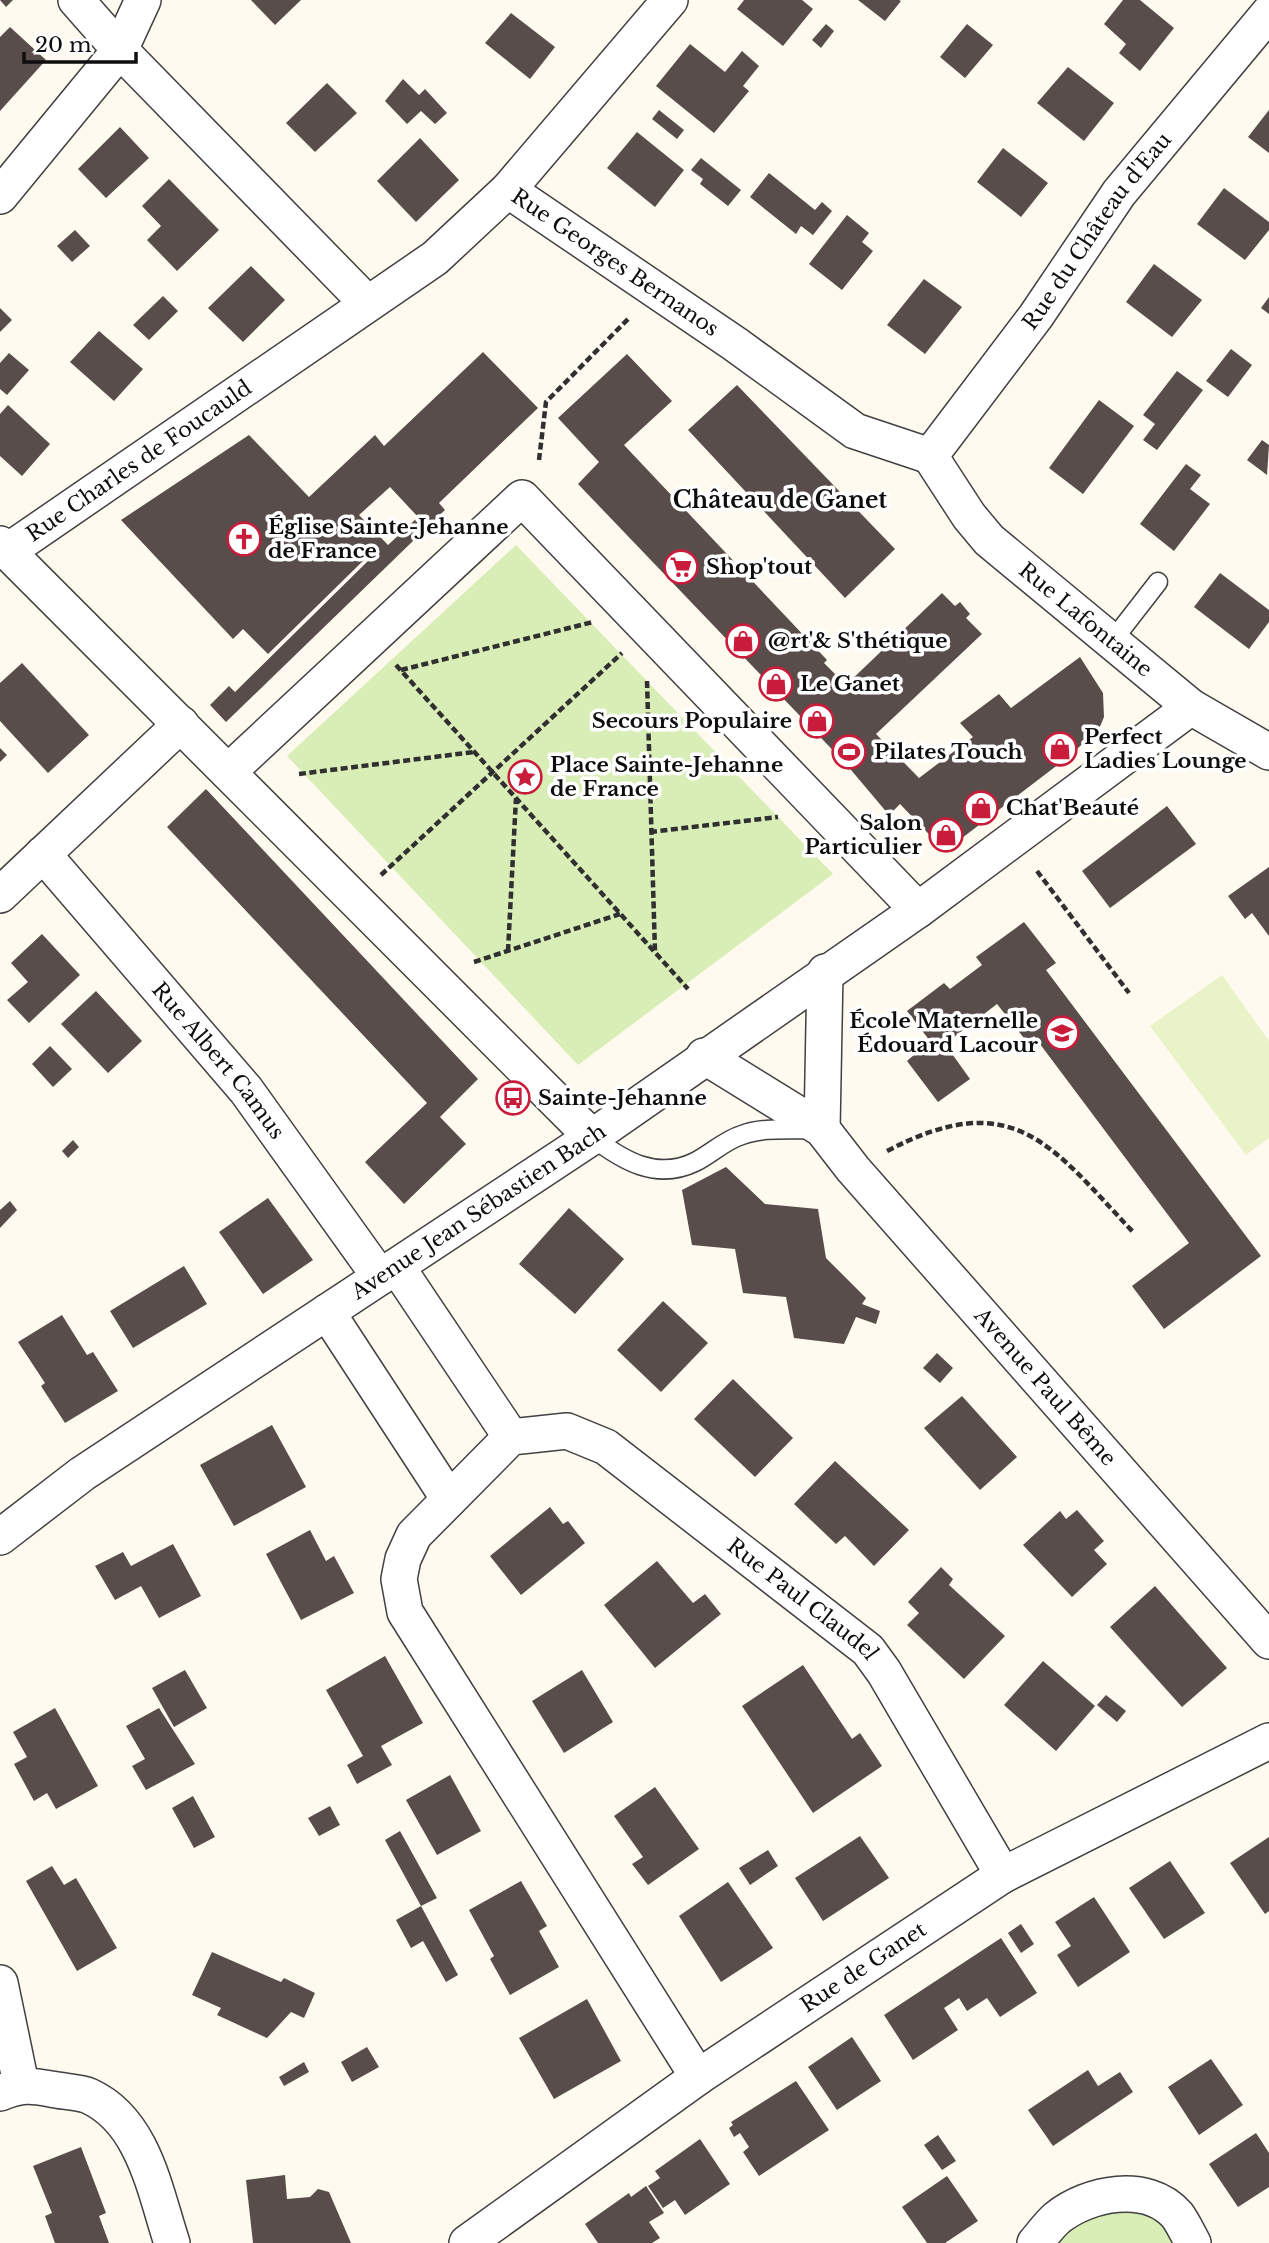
<svg xmlns="http://www.w3.org/2000/svg" width="1269" height="2243" font-family="'Libre Baskerville',serif">
  <style>
    .green { fill: #d9edb6 }
    .pitch { fill: #eaf3c8 }
    .building { fill: #584d4a; fill-rule: evenodd }
    .lines { fill: none; stroke-linecap: round; stroke-linejoin: round }
    .lane-casing { stroke: #414141; stroke-width: 21 }
    .street-casing { stroke: #414141; stroke-width: 38 }
    .path { stroke: #303030; stroke-width: 4.5; stroke-dasharray: 7 3.5; stroke-linecap: butt }
    .lane { stroke: #fff; stroke-width: 18 }
    .street { stroke: #fff; stroke-width: 35 }
    .labels { text-anchor: middle; stroke-width: 7; stroke-linejoin: round; paint-order: stroke }
    .street-label { font-size: 21px; fill: #0e0e0e; stroke: #fff }
    .poi-label { font-size: 21px; font-weight: bold; fill: #0e0e0e; stroke: #fff; text-anchor: start }
    .neighbourhood-label { font-size: 23px; font-weight: bold; fill: #0e0e0e; stroke: #fff }
  </style>
  <rect width="100%" height="100%" fill="#fffaef"/>
  <!-- green -->
  <g class="green">
    <polygon points="516,545 833,874 578,1065 287,756"/>
    <polygon points="1113,2204 1157,2213 1181,2243 1054,2243 1058,2233"/>
  </g>
  <!-- pitch -->
  <polygon class="pitch" points="1222,975 1269,1041 1269,1138 1246,1155 1150,1026"/>
  <!-- building -->
  <g class="building">
    <polygon points="0,0 13,0 6,7"/>
    <polygon points="251,0 301,0 275,25"/>
    <polygon points="744,0 802,0 813,9 783,46 737,9"/>
    <polygon points="858,0 899,0 901,1 885,21"/>
    <polygon points="1123,0 1140,0 1174,28 1140,71 1119,53 1126,44 1104,24"/>
    <polygon points="511,13 555,47 530,79 485,43"/>
    <polygon points="826,24 834,31 821,48 812,40"/>
    <polygon points="967,24 993,45 965,78 940,57"/>
    <polygon points="10,27 46,60 0,111 0,37"/>
    <polygon points="690,44 725,72 742,51 759,66 743,86 749,91 714,133 656,86"/>
    <polygon points="1068,67 1114,103 1084,141 1037,103"/>
    <polygon points="403,79 419,95 425,89 447,113 435,124 421,111 407,124 385,101"/>
    <polygon points="327,83 357,113 315,152 286,123"/>
    <polygon points="659,110 684,130 677,139 652,119"/>
    <polygon points="1269,110 1269,153 1248,137"/>
    <polygon points="120,127 149,158 106,198 78,169"/>
    <polygon points="637,132 684,170 655,207 607,168"/>
    <polygon points="420,138 459,180 416,222 377,181"/>
    <polygon points="1003,148 1048,183 1021,217 977,182"/>
    <polygon points="701,158 741,190 728,206 700,184 703,179 691,170"/>
    <polygon points="769,173 815,210 822,202 832,211 813,235 801,226 796,234 750,197"/>
    <polygon points="169,179 219,230 177,271 147,240 161,226 142,206"/>
    <polygon points="1224,188 1269,222 1269,230 1245,260 1197,224"/>
    <polygon points="847,215 869,233 862,242 873,251 842,290 809,264"/>
    <polygon points="75,230 90,246 72,262 57,246"/>
    <polygon points="1154,264 1202,300 1172,337 1126,302"/>
    <polygon points="251,266 285,300 243,342 208,308"/>
    <polygon points="924,279 962,307 925,354 887,325"/>
    <polygon points="163,296 178,311 149,340 133,325"/>
    <polygon points="1269,297 1269,314 1261,308"/>
    <polygon points="0,308 12,320 0,332"/>
    <polygon points="99,331 143,369 114,401 70,362"/>
    <polygon points="1231,349 1252,365 1228,397 1206,381"/>
    <path d="M483,352L538,408L439,503L445,510L226,722L210,705L229,686L235,692L370,559L367,557L268,654L243,629L233,639L121,520L249,435L309,497L375,435L384,446ZM390,487L418,517L388,545L359,515Z"/>
    <polygon points="9,353 29,370 7,395 0,389 0,363"/>
    <polygon points="627,354 672,401 624,445 827,660 824,663 846,685 942,593 955,606 960,602 970,614 966,618 982,634 876,734 919,778 973,737 960,723 999,694 1011,708 1080,657 1103,693 1104,717 1099,729 1068,757 945,851 900,804 889,815 846,764 578,484 599,462 558,418"/>
    <polygon points="1177,371 1203,390 1157,450 1143,440 1155,424 1143,415"/>
    <polygon points="737,385 895,549 845,598 688,430"/>
    <polygon points="1099,400 1134,426 1083,494 1049,468"/>
    <polygon points="8,405 50,444 22,476 0,456 0,414"/>
    <polygon points="1262,440 1269,445 1267,475 1247,460"/>
    <polygon points="1186,464 1201,475 1190,489 1210,504 1174,551 1140,524"/>
    <polygon points="1220,573 1269,610 1269,622 1249,649 1194,607"/>
    <polygon points="22,663 89,735 48,773 0,721 0,683"/>
    <polygon points="0,748 7,755 0,762"/>
    <polygon points="206,789 478,1079 440,1117 466,1144 404,1204 365,1162 427,1103 167,827"/>
    <polygon points="1167,806 1196,844 1110,908 1082,871"/>
    <polygon points="1269,867 1269,936 1252,913 1245,919 1228,896"/>
    <polygon points="1024,922 1056,963 1046,970 1261,1256 1164,1329 1132,1286 1189,1243 1034,1036 1027,1042 997,1004 945,1044 970,1079 938,1102 907,1061 930,1041 907,1011 944,983 950,989 982,965 976,957"/>
    <polygon points="42,934 80,975 29,1023 7,1000 28,982 11,963"/>
    <polygon points="96,991 142,1041 108,1073 61,1024"/>
    <polygon points="50,1046 72,1069 53,1087 32,1064"/>
    <polygon points="73,1140 79,1147 68,1158 62,1151"/>
    <polygon points="726,1167 765,1204 818,1209 826,1258 866,1298 862,1304 880,1311 876,1324 856,1317 844,1344 794,1338 786,1297 743,1293 735,1249 692,1245 682,1190"/>
    <polygon points="268,1198 313,1260 263,1294 219,1232"/>
    <polygon points="10,1201 17,1210 0,1228 0,1210"/>
    <polygon points="569,1208 624,1259 575,1314 519,1264"/>
    <polygon points="184,1266 207,1304 133,1348 110,1311"/>
    <polygon points="663,1301 708,1343 661,1392 617,1350"/>
    <polygon points="62,1315 87,1355 93,1352 118,1391 65,1423 41,1386 45,1383 18,1342"/>
    <polygon points="937,1353 953,1368 940,1383 923,1368"/>
    <polygon points="733,1379 793,1438 755,1477 694,1419"/>
    <polygon points="962,1396 1017,1457 980,1490 924,1428"/>
    <polygon points="272,1425 306,1487 234,1526 200,1465"/>
    <polygon points="835,1461 909,1530 874,1566 845,1536 836,1544 794,1504"/>
    <polygon points="550,1507 563,1524 568,1521 585,1543 521,1595 490,1556"/>
    <polygon points="1077,1510 1104,1541 1094,1550 1107,1564 1072,1597 1023,1545 1060,1511 1066,1519"/>
    <polygon points="310,1530 326,1561 334,1556 354,1593 301,1620 266,1554"/>
    <polygon points="173,1544 201,1596 159,1618 141,1586 115,1600 95,1566 123,1552 131,1566"/>
    <polygon points="657,1561 693,1603 705,1594 721,1614 655,1668 604,1605"/>
    <polygon points="941,1567 953,1579 949,1585 1005,1636 964,1679 907,1625 919,1613 908,1602"/>
    <polygon points="1155,1586 1227,1668 1182,1707 1110,1627"/>
    <polygon points="385,1656 423,1723 381,1746 392,1765 357,1784 347,1765 363,1756 326,1690"/>
    <polygon points="1043,1661 1095,1706 1056,1751 1004,1705"/>
    <polygon points="803,1665 852,1739 860,1733 882,1766 813,1813 742,1706"/>
    <polygon points="185,1670 207,1708 174,1727 152,1688"/>
    <polygon points="582,1670 613,1722 564,1753 532,1701"/>
    <polygon points="1106,1695 1126,1711 1117,1722 1097,1705"/>
    <polygon points="55,1708 98,1786 56,1809 47,1793 34,1801 14,1764 27,1757 13,1732"/>
    <polygon points="159,1708 195,1764 146,1790 132,1766 145,1759 126,1726"/>
    <polygon points="450,1775 481,1831 437,1855 406,1800"/>
    <polygon points="655,1787 699,1849 648,1885 632,1864 643,1857 614,1816"/>
    <polygon points="193,1796 215,1837 194,1848 172,1808"/>
    <polygon points="330,1806 340,1825 319,1836 308,1818"/>
    <polygon points="400,1831 437,1898 421,1906 458,1975 446,1982 423,1941 411,1948 396,1920 421,1906 385,1840"/>
    <polygon points="860,1836 889,1878 823,1921 795,1878"/>
    <polygon points="1269,1837 1269,1911 1265,1914 1230,1863"/>
    <polygon points="768,1850 778,1866 750,1885 739,1868"/>
    <polygon points="1170,1861 1205,1913 1164,1939 1129,1888"/>
    <polygon points="52,1866 64,1885 76,1878 117,1948 77,1971 26,1881"/>
    <polygon points="521,1881 547,1926 539,1931 559,1967 510,1995 490,1959 494,1956 469,1910"/>
    <polygon points="728,1882 773,1948 721,1982 679,1916"/>
    <polygon points="1094,1897 1130,1952 1078,1987 1057,1955 1071,1946 1055,1922"/>
    <polygon points="1021,1924 1034,1944 1021,1953 1008,1933"/>
    <polygon points="1001,1938 1037,1993 1000,2017 987,1998 967,2011 959,1998 944,2008 958,2030 913,2060 884,2015"/>
    <polygon points="212,1952 281,1982 284,1978 315,1993 304,2018 291,2012 267,2038 217,2015 221,2008 192,1995"/>
    <polygon points="587,1999 621,2061 554,2099 519,2038"/>
    <polygon points="852,2037 881,2081 837,2110 808,2067"/>
    <polygon points="367,2047 379,2067 352,2082 341,2062"/>
    <polygon points="1211,2059 1243,2105 1199,2135 1168,2087"/>
    <polygon points="304,2062 309,2072 284,2086 279,2077"/>
    <polygon points="1088,2070 1098,2086 1120,2072 1133,2092 1053,2146 1028,2110"/>
    <polygon points="796,2081 829,2130 759,2176 743,2152 749,2147 740,2133 734,2137 729,2128 733,2125 731,2122"/>
    <polygon points="1256,2133 1269,2153 1269,2187 1238,2207 1209,2164"/>
    <polygon points="938,2135 956,2161 942,2170 924,2145"/>
    <polygon points="700,2139 730,2184 685,2215 675,2200 663,2208 648,2186 660,2178 655,2171"/>
    <polygon points="81,2147 106,2213 99,2216 109,2243 55,2243 45,2216 52,2213 33,2166"/>
    <polygon points="285,2175 287,2199 310,2197 318,2189 329,2192 351,2243 253,2243 246,2180"/>
    <polygon points="947,2176 978,2221 945,2243 927,2243 902,2207"/>
    <polygon points="646,2186 664,2213 649,2222 660,2238 652,2243 598,2243 585,2224 629,2193 631,2197"/>
  </g>
  <g class="lines">
    <defs>
      <g id="lane">
        <polyline points="1113,640 1158,582"/>
        <path d="M592,1137C622,1160 656,1181 695,1162C711,1154 725,1140 742,1135C763,1127 789,1130 811,1129"/>
      </g>
      <g id="street">
        <polyline points="76,0 120,50 367,303"/>
        <polyline points="508,190 670,0"/>
        <polyline points="0,196 120,50 143,0"/>
        <path id="s1" d="M930,456L1036,316L1119,193L1269,13"/>
        <path id="s2" d="M930,456L969,516L989,540L1191,707L1269,752"/>
        <polyline points="0,544 592,1137"/>
        <path id="s3" d="M8,551L435,258L508,190L735,344L855,431L930,456"/>
        <polyline points="228,772 522,498 918,910"/>
        <path id="s4" d="M43,854L246,1090L380,1277"/>
        <polyline points="0,895 181,724"/>
        <path id="s5" d="M704,1056L822,1129L853,1169L1269,1641"/>
        <polyline points="822,1129 825,972"/>
        <polyline points="397,1267 511,1437"/>
        <polyline points="327,1312 449,1499"/>
        <path id="s6" d="M0,1537L82,1474L592,1137L918,910L1191,707"/>
        <polyline points="0,1983 21,2084"/>
        <path id="s7" d="M698,2077L405,1612L399,1579L403,1559L414,1535L511,1437L567,1431L606,1447L868,1650L884,1672L1003,1875"/>
        <path d="M0,2093C24,2083 33,2086 57,2090C67,2092 80,2092 89,2096C144,2121 155,2192 172,2243"/>
        <path id="s8" d="M467,2243L698,2077L1003,1875L1269,1741"/>
        <path d="M1035,2243C1042,2235 1049,2225 1057,2218C1088,2193 1147,2181 1177,2215C1183,2223 1188,2234 1193,2243"/>
      </g>
    </defs>
    <!-- lane casing -->
    <use href="#lane" class="lane-casing"/>
    <!-- street casing -->
    <use href="#street" class="street-casing"/>
    <!-- path -->
    <g class="path">
      <polyline points="539,460 546,402 630,317"/>
      <polyline points="396,665 688,989"/>
      <polyline points="401,670 593,622"/>
      <polyline points="647,681 655,952"/>
      <polyline points="299,774 474,752"/>
      <polyline points="650,832 778,817"/>
      <polyline points="1037,871 1129,993"/>
      <polyline points="381,875 622,653"/>
      <polyline points="508,951 516,798"/>
      <polyline points="474,962 620,914"/>
      <path d="M887,1151C1013,1085 1051,1145 1133,1232"/>
    </g>
    <!-- lane -->
    <use href="#lane" class="lane"/>
    <!-- street -->
    <use href="#street" class="street"/>
  </g>
  <!-- icons -->
  <defs>
    <symbol id="church-ring" viewBox="-11 -11 22 22"><circle r="9.5" fill="#fff" stroke="#c91c3b" stroke-width="1.5"/><path d="M-1.2-6h2.4v3.5h3.3v2.4h-3.3V6h-2.4V-.1h-3.3v-2.4h3.3Z" fill="#c91c3b"/></symbol>
    <symbol id="supermarket-ring" viewBox="-11 -11 22 22"><circle r="9.5" fill="#fff" stroke="#c91c3b" stroke-width="1.5"/><path d="M-6-5.5h2.5l.6 2H6L4.5 2H-2.5L-4.4-4H-6ZM-1.5 3.2a1.3 1.3 0 1 0 .1 0ZM3 3.2a1.3 1.3 0 1 0 .1 0Z" fill="#c91c3b"/></symbol>
    <symbol id="shop-ring" viewBox="-11 -11 22 22"><circle r="9.5" fill="#fff" stroke="#c91c3b" stroke-width="1.5"/><path d="M-5-2.5h2.3a2.7 3.5 0 0 1 5.4 0H5L5.5 6h-11ZM-1.5-2.5h3a1.5 2.3 0 0 0-3 0Z" fill="#c91c3b"/></symbol>
    <symbol id="stadium-ring" viewBox="-11 -11 22 22"><circle r="9.5" fill="#fff" stroke="#c91c3b" stroke-width="1.5"/><path d="M0-5a6.5 5 0 1 0 0 10a6.5 5 0 1 0 0-10ZM-3.5-1.8h7v3.6h-7Z" fill="#c91c3b"/></symbol>
    <symbol id="sight-ring" viewBox="-11 -11 22 22"><circle r="9.5" fill="#fff" stroke="#c91c3b" stroke-width="1.5"/><path d="M0-6L1.8-2.2L6-1.7L2.9 1.2L3.7 5.4L0 3.3L-3.7 5.4L-2.9 1.2L-6-1.7L-1.8-2.2Z" fill="#c91c3b"/></symbol>
    <symbol id="school-ring" viewBox="-11 -11 22 22"><circle r="9.5" fill="#fff" stroke="#c91c3b" stroke-width="1.5"/><path d="M0-5L7-2L0 1L-7-2ZM-4 1L0 2.5L4 1V4Q0 6-4 4Z" fill="#c91c3b"/></symbol>
    <symbol id="bus-ring" viewBox="-11 -11 22 22"><circle r="9.5" fill="#fff" stroke="#c91c3b" stroke-width="1.5"/><path d="M-5-6H5V4H4V6H2V4H-2V6H-4V4H-5ZM-3.5-4V0h7V-4ZM-3.5 1.2v1.5H-2V1.2ZM2 1.2v1.5H3.5V1.2Z" fill="#c91c3b"/></symbol>
  </defs>
  <g fill-rule="evenodd">
    <use href="#church-ring" x="225" y="520" width="38" height="38"/>
    <use href="#supermarket-ring" x="662" y="548" width="38" height="38"/>
    <use href="#shop-ring" x="724" y="622" width="38" height="38"/>
    <use href="#shop-ring" x="757" y="665" width="38" height="38"/>
    <use href="#shop-ring" x="798" y="702" width="38" height="38"/>
    <use href="#shop-ring" x="1041" y="730" width="38" height="38"/>
    <use href="#stadium-ring" x="830" y="733" width="38" height="38"/>
    <use href="#sight-ring" x="506" y="758" width="38" height="38"/>
    <use href="#shop-ring" x="962" y="789" width="38" height="38"/>
    <use href="#shop-ring" x="927" y="816" width="38" height="38"/>
    <use href="#school-ring" x="1043" y="1014" width="38" height="38"/>
    <use href="#bus-ring" x="494" y="1079" width="38" height="38"/>
  </g>
  <g class="labels">
    <!-- street labels -->
    <g class="street-label">
      <text dy="7" stroke="none"><textPath href="#s1" startOffset="280">Rue du Château d'Eau</textPath></text>
      <text dy="7" stroke="none"><textPath href="#s3" startOffset="747">Rue Georges Bernanos</textPath></text>
      <text dy="7" stroke="none"><textPath href="#s3" startOffset="159">Rue Charles de Foucauld</textPath></text>
      <text dy="7" stroke="none"><textPath href="#s2" startOffset="228">Rue Lafontaine</textPath></text>
      <text dy="7" stroke="none"><textPath href="#s4" startOffset="271">Rue Albert Camus</textPath></text>
      <text dy="7" stroke="none"><textPath href="#s6" startOffset="579">Avenue Jean Sébastien Bach</textPath></text>
      <text dy="7" stroke="none"><textPath href="#s5" startOffset="480">Avenue Paul Bême</textPath></text>
      <text dy="7" stroke="none"><textPath href="#s7" startOffset="1115">Rue Paul Claudel</textPath></text>
      <text dy="7" stroke="none"><textPath href="#s8" startOffset="483">Rue de Ganet</textPath></text>
    </g>
    <!-- poi labels -->
    <g class="poi-label">
      <text x="268" y="534">Église Sainte-Jehanne<tspan x="268" dy="24">de France</tspan></text>
      <text x="706" y="574">Shop'tout</text>
      <text x="768" y="648">@rt'&amp; S'thétique</text>
      <text x="800" y="691">Le Ganet</text>
      <text x="792" y="728" text-anchor="end">Secours Populaire</text>
      <text x="1084" y="744">Perfect<tspan x="1084" dy="24">Ladies Lounge</tspan></text>
      <text x="874" y="759">Pilates Touch</text>
      <text x="550" y="772">Place Sainte-Jehanne<tspan x="550" dy="24">de France</tspan></text>
      <text x="1006" y="815">Chat'Beauté</text>
      <text x="922" y="830" text-anchor="end">Salon<tspan x="922" dy="24">Particulier</tspan></text>
      <text x="1038" y="1028" text-anchor="end">École Maternelle<tspan x="1038" dy="24">Édouard Lacour</tspan></text>
      <text x="538" y="1105">Sainte-Jehanne</text>
    </g>
    <!-- neighbourhood labels -->
    <g class="neighbourhood-label">
      <text x="780" y="508">Château de Ganet</text>
    </g>
  </g>
  <!-- scale -->
  <path d="M24 52v10h112v-10" fill="none" stroke="#0e0e0e" stroke-width="3.5"/>
  <text x="35" y="52" font-size="21" fill="#0e0e0e" stroke="#ffffff" stroke-width="5" paint-order="stroke">20 m</text>
</svg>
